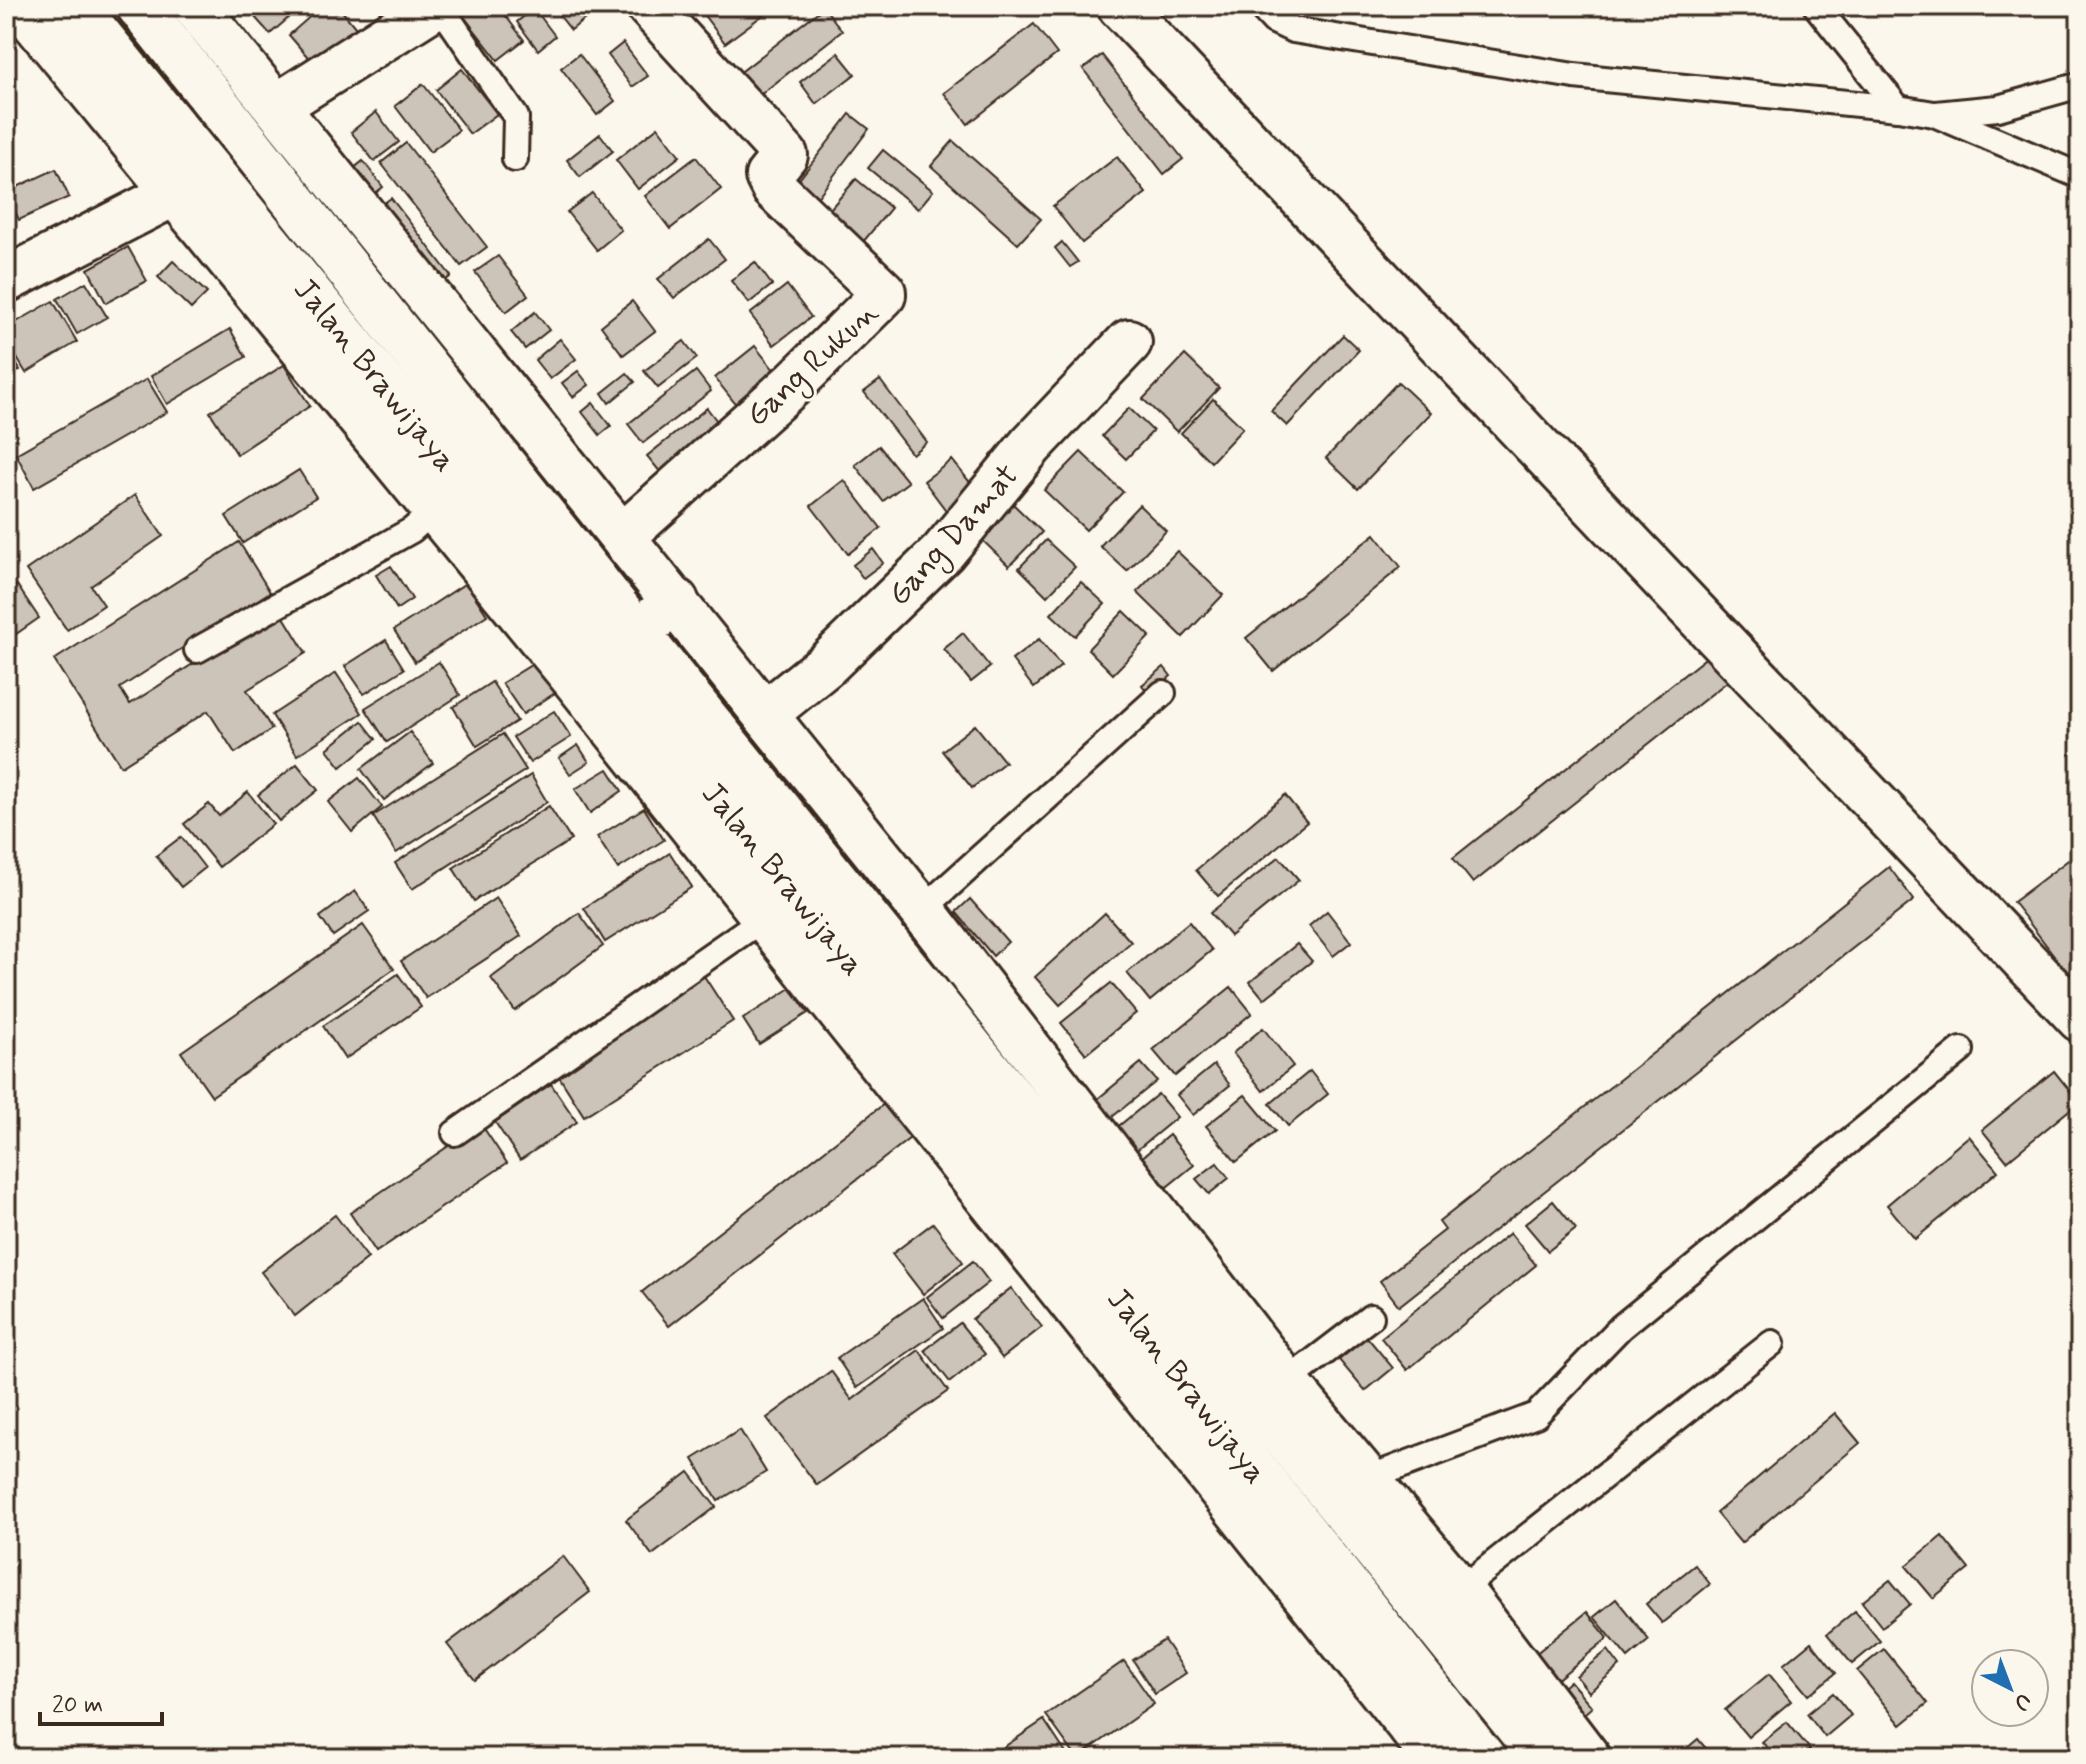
<svg xmlns="http://www.w3.org/2000/svg" width="2086" height="1764" font-family="Mynerve,sans-serif">
  <style>
    .building { fill: #ccc4b9; stroke: #3b2a1e; stroke-width: 2 }
    .lines { fill: none; stroke-linecap: round; stroke-linejoin: round }
    .lane-casing { stroke: #3b2a1e; stroke-width: 30 }
    .street-casing { stroke: #3b2a1e; stroke-width: 50 }
    .secondary-casing { stroke: #3b2a1e; stroke-width: 50 }
    .highway-casing { stroke: #3b2a1e; stroke-width: 50 }
    .lane { stroke: #fbf7ec; stroke-width: 24 }
    .street { stroke: #fbf7ec; stroke-width: 44 }
    .secondary { stroke: #fbf7ec; stroke-width: 44 }
    .highway { stroke: #fbf7ec; stroke-width: 44 }
    .labels { text-anchor: middle; stroke-width: 6; stroke-linejoin: round; paint-order: stroke }
    .street-label { font-size: 32px; fill: #3b2a1e; stroke: #fbf7ec }
  </style>
  <rect width="100%" height="100%" fill="#fbf7ec"/>
  <filter id="ink" filterUnits="userSpaceOnUse"><feTurbulence type="fractalNoise" baseFrequency=".0125" numOctaves="2"/><feDisplacementMap in="SourceGraphic" scale="16" xChannelSelector="R" yChannelSelector="G"/><feConvolveMatrix kernelMatrix="1 2 1 2 8 2 1 2 1" color-interpolation-filters="sRGB"/></filter>
  <g filter="url(#ink)">
    <!-- building -->
    <g class="building">
      <polygon points="245,6 287,6 293,14 270,34"/>
      <polygon points="322,6 338,6 360,33 318,69 289,35"/>
      <polygon points="472,6 498,6 524,40 498,60 462,14"/>
      <polygon points="552,6 585,6 591,14 571,30"/>
      <polygon points="697,6 757,6 763,15 725,43"/>
      <polygon points="824,7 842,31 756,98 737,75"/>
      <polygon points="534,8 555,36 538,50 517,22"/>
      <polygon points="1034,24 1057,54 968,124 944,93"/>
      <polygon points="623,43 648,76 632,87 608,55"/>
      <polygon points="838,53 855,74 816,104 800,82"/>
      <polygon points="579,54 615,101 597,115 561,68"/>
      <polygon points="1102,55 1183,159 1164,174 1083,69"/>
      <polygon points="462,69 497,114 470,134 436,90"/>
      <polygon points="423,84 459,130 430,152 395,106"/>
      <polygon points="376,112 399,142 374,161 351,132"/>
      <polygon points="850,114 869,129 807,211 787,195"/>
      <polygon points="658,127 680,156 638,189 616,160"/>
      <polygon points="600,134 613,151 580,177 567,160"/>
      <polygon points="953,141 1041,219 1018,244 931,166"/>
      <polygon points="406,143 487,247 461,266 381,163"/>
      <polygon points="883,150 933,191 918,209 868,168"/>
      <polygon points="696,157 721,189 670,229 645,196"/>
      <polygon points="1117,157 1146,193 1082,243 1053,206"/>
      <polygon points="363,161 383,187 363,203 343,177"/>
      <polygon points="56,169 69,197 19,220 6,192"/>
      <polygon points="856,179 891,208 854,253 818,223"/>
      <polygon points="592,193 621,230 597,250 567,212"/>
      <polygon points="391,198 451,276 438,287 377,208"/>
      <polygon points="709,239 725,259 674,298 658,279"/>
      <polygon points="1062,242 1078,262 1070,267 1055,248"/>
      <polygon points="128,247 147,281 106,303 88,269"/>
      <polygon points="498,256 528,295 506,312 475,272"/>
      <polygon points="173,261 207,293 191,309 158,277"/>
      <polygon points="755,262 772,285 749,303 731,281"/>
      <polygon points="86,282 107,317 77,334 57,299"/>
      <polygon points="787,285 811,317 774,345 750,314"/>
      <polygon points="53,301 77,342 26,373 6,340 6,328"/>
      <polygon points="632,301 655,331 623,355 601,326"/>
      <polygon points="535,312 549,330 525,349 511,332"/>
      <polygon points="230,329 246,357 167,404 151,376"/>
      <polygon points="1343,335 1359,350 1287,426 1271,411"/>
      <polygon points="560,339 576,359 550,379 535,360"/>
      <polygon points="684,341 697,358 658,388 644,371"/>
      <polygon points="755,346 778,375 738,407 715,378"/>
      <polygon points="6,347 20,370 6,379"/>
      <polygon points="1185,355 1219,388 1177,432 1143,399"/>
      <polygon points="284,365 310,406 237,454 210,412"/>
      <polygon points="578,371 589,385 573,397 562,383"/>
      <polygon points="696,371 711,391 643,443 628,424"/>
      <polygon points="627,373 635,382 609,403 602,393"/>
      <polygon points="147,379 167,412 34,488 16,454"/>
      <polygon points="880,380 927,442 912,454 864,392"/>
      <polygon points="1398,382 1431,413 1358,489 1326,458"/>
      <polygon points="1213,399 1243,428 1211,462 1181,433"/>
      <polygon points="593,403 611,426 600,435 582,412"/>
      <polygon points="707,408 726,433 666,479 647,456"/>
      <polygon points="1129,408 1153,431 1126,459 1102,436"/>
      <polygon points="879,446 908,482 883,501 855,465"/>
      <polygon points="1081,452 1123,492 1086,530 1044,490"/>
      <polygon points="952,460 977,491 948,513 924,481"/>
      <polygon points="299,470 316,497 243,543 226,516"/>
      <polygon points="844,480 881,528 848,554 811,506"/>
      <polygon points="135,495 163,536 91,586 104,605 67,630 26,570"/>
      <polygon points="1011,502 1042,532 1009,566 978,536"/>
      <polygon points="1139,505 1166,531 1127,571 1100,546"/>
      <polygon points="1375,534 1401,567 1273,671 1246,638"/>
      <polygon points="1046,540 1075,567 1047,596 1019,568"/>
      <polygon points="239,542 270,592 120,688 130,704 279,609 306,653 247,690 272,729 235,753 208,711 121,766 54,660"/>
      <polygon points="873,549 883,563 863,578 853,565"/>
      <polygon points="1177,551 1223,595 1183,637 1137,592"/>
      <polygon points="391,566 412,599 397,609 376,575"/>
      <polygon points="1081,582 1105,604 1075,636 1051,614"/>
      <polygon points="466,583 487,615 415,662 394,630"/>
      <polygon points="17,585 39,618 6,641 6,593"/>
      <polygon points="1124,611 1150,636 1113,674 1088,649"/>
      <polygon points="963,633 990,667 971,682 944,649"/>
      <polygon points="1039,639 1061,666 1034,688 1012,660"/>
      <polygon points="386,640 404,669 364,694 345,666"/>
      <polygon points="1713,652 1733,677 1473,883 1453,858"/>
      <polygon points="439,662 460,695 387,742 365,708"/>
      <polygon points="536,662 555,693 523,714 502,683"/>
      <polygon points="1164,667 1171,676 1149,694 1142,685"/>
      <polygon points="336,673 362,713 297,755 272,715"/>
      <polygon points="492,682 517,721 477,746 453,707"/>
      <polygon points="554,711 571,737 530,763 513,737"/>
      <polygon points="362,721 376,739 341,767 327,749"/>
      <polygon points="975,725 1005,762 972,788 942,751"/>
      <polygon points="410,732 433,763 384,800 361,769"/>
      <polygon points="503,734 526,770 396,853 373,816"/>
      <polygon points="578,745 589,762 570,774 559,758"/>
      <polygon points="297,764 318,790 279,821 258,795"/>
      <polygon points="608,769 622,791 590,813 575,789"/>
      <polygon points="531,775 547,802 412,889 395,863"/>
      <polygon points="359,778 382,807 352,832 328,802"/>
      <polygon points="248,792 273,824 219,867 184,824 209,804 219,816"/>
      <polygon points="1285,795 1307,822 1218,896 1196,870"/>
      <polygon points="549,806 571,840 474,901 453,868"/>
      <polygon points="644,808 664,840 618,869 597,837"/>
      <polygon points="181,837 205,868 181,887 156,856"/>
      <polygon points="2080,851 2080,989 2013,902"/>
      <polygon points="670,853 692,887 605,942 584,908"/>
      <polygon points="1279,857 1299,880 1230,936 1210,913"/>
      <polygon points="1889,867 1914,900 1399,1306 1380,1281 1445,1230 1439,1222"/>
      <polygon points="355,891 369,911 333,936 320,917"/>
      <polygon points="496,898 521,936 426,998 401,961"/>
      <polygon points="970,899 1008,942 993,956 956,912"/>
      <polygon points="1327,911 1351,942 1333,956 1309,926"/>
      <polygon points="579,913 603,946 515,1011 491,978"/>
      <polygon points="1105,913 1131,942 1060,1005 1035,977"/>
      <polygon points="1189,922 1212,950 1150,1001 1127,973"/>
      <polygon points="363,925 394,969 212,1096 181,1052"/>
      <polygon points="1297,944 1312,961 1264,999 1250,982"/>
      <polygon points="398,974 421,1007 345,1059 323,1026"/>
      <polygon points="704,976 733,1021 584,1116 555,1070"/>
      <polygon points="1111,983 1136,1013 1086,1054 1061,1023"/>
      <polygon points="1231,987 1252,1013 1175,1076 1153,1050"/>
      <polygon points="791,988 808,1013 759,1044 743,1019"/>
      <polygon points="1263,1028 1293,1066 1263,1091 1233,1053"/>
      <polygon points="1141,1063 1157,1081 1102,1125 1088,1107"/>
      <polygon points="1214,1065 1230,1085 1193,1115 1177,1095"/>
      <polygon points="1310,1071 1328,1094 1288,1126 1270,1104"/>
      <polygon points="2054,1071 2079,1102 2007,1161 1982,1130"/>
      <polygon points="551,1084 577,1122 520,1160 495,1122"/>
      <polygon points="1158,1094 1177,1117 1127,1158 1109,1134"/>
      <polygon points="1245,1095 1275,1131 1236,1162 1206,1126"/>
      <polygon points="884,1104 910,1138 669,1326 642,1292"/>
      <polygon points="481,1124 507,1163 376,1252 350,1213"/>
      <polygon points="1169,1135 1194,1165 1158,1194 1134,1164"/>
      <polygon points="1969,1136 1998,1171 1915,1239 1887,1205"/>
      <polygon points="1217,1163 1229,1178 1209,1194 1196,1179"/>
      <polygon points="1553,1201 1576,1229 1548,1251 1525,1224"/>
      <polygon points="335,1215 368,1258 295,1316 261,1272"/>
      <polygon points="933,1223 963,1262 923,1294 892,1254"/>
      <polygon points="1510,1233 1536,1265 1407,1370 1381,1338"/>
      <polygon points="973,1261 989,1282 943,1318 927,1297"/>
      <polygon points="1011,1288 1042,1327 1002,1358 972,1319"/>
      <polygon points="923,1298 943,1328 857,1388 837,1358"/>
      <polygon points="960,1323 985,1354 950,1382 925,1350"/>
      <polygon points="1367,1337 1393,1368 1365,1391 1339,1360"/>
      <polygon points="919,1350 948,1391 817,1485 767,1418 831,1371 852,1400"/>
      <polygon points="1835,1413 1860,1443 1741,1543 1716,1513"/>
      <polygon points="740,1430 766,1472 718,1501 693,1459"/>
      <polygon points="689,1472 716,1507 652,1555 626,1520"/>
      <polygon points="1942,1536 1969,1569 1933,1598 1906,1566"/>
      <polygon points="563,1556 590,1592 475,1680 447,1644"/>
      <polygon points="1695,1565 1710,1584 1662,1623 1646,1604"/>
      <polygon points="1890,1580 1910,1604 1882,1627 1862,1602"/>
      <polygon points="1616,1599 1649,1640 1628,1658 1594,1617"/>
      <polygon points="1855,1611 1880,1641 1852,1664 1827,1634"/>
      <polygon points="1587,1612 1608,1638 1544,1690 1523,1664"/>
      <polygon points="1164,1640 1186,1673 1155,1694 1133,1660"/>
      <polygon points="1811,1642 1836,1673 1808,1695 1783,1665"/>
      <polygon points="1884,1649 1928,1703 1901,1725 1857,1671"/>
      <polygon points="1608,1650 1620,1666 1589,1692 1576,1676"/>
      <polygon points="1124,1661 1154,1704 1077,1758 1046,1715"/>
      <polygon points="1769,1674 1791,1701 1748,1737 1725,1710"/>
      <polygon points="1570,1681 1592,1707 1577,1720 1555,1694"/>
      <polygon points="1833,1693 1851,1715 1825,1737 1807,1714"/>
      <polygon points="1044,1720 1069,1758 1003,1758 998,1751"/>
      <polygon points="1787,1722 1810,1749 1799,1758 1776,1758 1762,1742"/>
      <polygon points="1698,1739 1714,1758 1675,1758"/>
    </g>
    <g class="lines">
      <defs>
        <g id="lane">
          <polyline points="440,6 516,117 515,159"/>
          <polyline points="1260,6 1274,21 1293,30 1574,76 1898,108 1934,114 2080,176"/>
          <polyline points="1816,6 1898,108"/>
          <polyline points="1936,114 1998,108 2080,85"/>
          <polyline points="197,650 412,530 435,509"/>
          <polyline points="922,910 1163,693"/>
          <polyline points="455,1133 764,918"/>
          <polyline points="1286,1382 1371,1317"/>
          <polyline points="1366,1479 1536,1415 1621,1327 1961,1050"/>
          <polyline points="1460,1590 1772,1343"/>
        </g>
        <g id="street">
          <polyline points="1120,6 2080,1019"/>
          <polyline points="623,536 795,382 883,295 883,292 774,188 768,176 785,155 649,6"/>
          <polyline points="765,714 827,664 943,552 1031,445 1129,342"/>
        </g>
        <g id="secondary">
          <polyline points="21,6 575,680 1435,1758"/>
          <polyline points="195,6 922,910 1286,1382 1460,1590 1588,1758"/>
          <polyline points="277,106 435,6"/>
          <polyline points="6,280 175,193"/>
        </g>
        <g id="highway">
          <polyline points="75,6 605,655 1165,1356 1483,1758"/>
          <polyline points="139,6 637,633 1543,1758"/>
          <polyline points="637,633 676,601"/>
        </g>
      </defs>
      <!-- lane casing -->
      <use href="#lane" class="lane-casing"/>
      <!-- street casing -->
      <use href="#street" class="street-casing"/>
      <!-- secondary casing -->
      <use href="#secondary" class="secondary-casing"/>
      <!-- highway casing -->
      <use href="#highway" class="highway-casing"/>
      <!-- lane -->
      <use href="#lane" class="lane"/>
      <!-- street -->
      <use href="#street" class="street"/>
      <!-- secondary -->
      <use href="#secondary" class="secondary"/>
      <!-- highway -->
      <use href="#highway" class="highway"/>
    </g>
  </g>
  <g class="labels">
    <!-- street labels -->
    <g class="street-label">
      <text transform="translate(811 363) rotate(-43)" y="11">Gang Rukun</text>
      <text transform="translate(376 374) rotate(51)" y="11">Jalan Brawijaya</text>
      <text transform="translate(952 534) rotate(-48)" y="11">Gang Damat</text>
      <text transform="translate(784 878) rotate(51)" y="11">Jalan Brawijaya</text>
      <text transform="translate(1188 1385) rotate(52)" y="11">Jalan Brawijaya</text>
    </g>
  </g>
  <!-- margin -->
  <rect width="2086" height="1764" fill="none" stroke="#fbf7ec" stroke-width="32"/>
  <rect x="16" y="16" width="2054" height="1732" fill="none" stroke="#3b2a1e" stroke-width="3" filter="url(#ink)"/>
  <!-- north arrow -->
  <g transform="translate(2010 1688) rotate(138)"><circle r="38" fill="#fbf7ec" stroke="#aea59a" stroke-width="2"/>
  <path d="M0-6L14 30L0 20L-14 30Z" fill="#1f6fb2"/>
  <text y="-12" font-size="22" font-weight="bold" text-anchor="middle" fill="#3b2a1e">U</text>
  </g>
  <!-- scale -->
  <path d="M40 1712v12h122v-12" fill="none" stroke="#3b2a1e" stroke-width="4"/>
  <text x="52" y="1712" font-size="24" fill="#3b2a1e" stroke="#fbf7ec" stroke-width="6" paint-order="stroke">20 m</text>
</svg>
